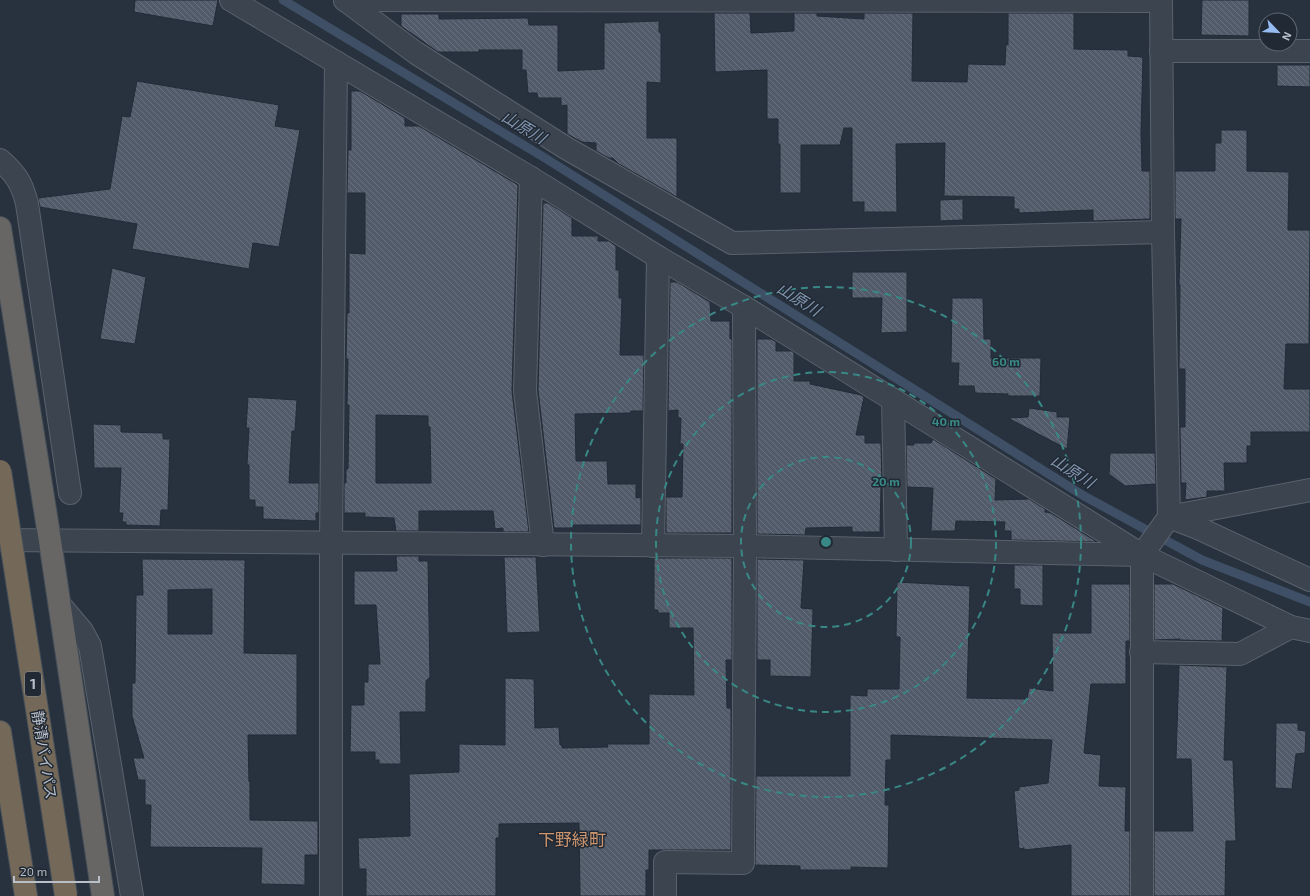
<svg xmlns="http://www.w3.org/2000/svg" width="1310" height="896" font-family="'Exo 2','Noto Sans JP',sans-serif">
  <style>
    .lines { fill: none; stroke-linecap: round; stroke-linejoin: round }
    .stream { stroke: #3f5066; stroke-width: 9 }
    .building { fill: url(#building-back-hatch); stroke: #222b36; fill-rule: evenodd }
    .minor-casing { stroke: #59626c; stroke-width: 24 }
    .trunk-casing { stroke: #464f59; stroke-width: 24 }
    .motorway-casing { stroke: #464f59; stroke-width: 24 }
    .minor { stroke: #3b444f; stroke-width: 22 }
    .trunk { stroke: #676664; stroke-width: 22 }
    .motorway { stroke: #746959; stroke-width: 22 }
    .motorway-bridge-casing { stroke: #464f59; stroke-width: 24; stroke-linecap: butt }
    .motorway-bridge { stroke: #746959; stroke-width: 22 }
    .ring { fill: none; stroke: #398885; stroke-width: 2; stroke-dasharray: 7 5 }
    .labels { text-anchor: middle; stroke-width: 3; stroke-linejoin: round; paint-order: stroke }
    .shield { fill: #202934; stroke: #8a929c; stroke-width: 1 }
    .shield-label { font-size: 14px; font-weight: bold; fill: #b8bfc9 }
    .street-label { font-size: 15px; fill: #b8bfc9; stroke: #202934 }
    .water-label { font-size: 16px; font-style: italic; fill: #8296af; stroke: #202934 }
    .quarter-label { font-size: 17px; fill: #ce966e; stroke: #202934 }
    .centre { fill: #398885; stroke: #202934; stroke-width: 2 }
    .ring-label { font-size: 12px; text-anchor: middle; font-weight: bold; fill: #398885; stroke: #202934; stroke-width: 3; stroke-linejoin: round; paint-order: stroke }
  </style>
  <defs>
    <pattern id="building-back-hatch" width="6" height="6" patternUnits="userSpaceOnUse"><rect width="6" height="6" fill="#515b69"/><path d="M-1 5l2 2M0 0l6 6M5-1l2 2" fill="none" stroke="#68717d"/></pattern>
  </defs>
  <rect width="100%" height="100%" fill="#28323f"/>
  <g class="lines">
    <!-- stream -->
    <polyline class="stream" points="283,0 545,158 1084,496 1202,560 1310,602"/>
  </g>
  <!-- building -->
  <g class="building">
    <polygon points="135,0 218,0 213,26 134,12"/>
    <polygon points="1202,0 1249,0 1249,36 1201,35"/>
    <polygon points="714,13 750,13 751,33 794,31 794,13 817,13 817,16 864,19 864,13 913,13 912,81 967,82 968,64 1005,65 1006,44 1008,45 1008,13 1074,13 1074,49 1128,50 1128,56 1143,57 1141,133 1142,171 1150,171 1150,219 1093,221 1093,210 1019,213 1019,209 1014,209 1014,197 944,196 945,143 896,144 897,212 864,212 864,202 852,202 852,128 844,128 840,145 801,145 801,193 780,193 780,144 778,144 778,119 767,119 767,70 715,72"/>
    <polygon points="401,14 439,14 439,19 528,18 529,25 558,25 558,71 604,69 604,23 659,21 659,32 661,33 661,83 647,82 647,138 677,138 677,197 619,164 613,158 609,158 596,151 596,143 582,142 567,134 567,105 561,106 561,98 538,98 537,93 528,93 526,70 522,70 522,50 479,50 479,52 438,52 401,26"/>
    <polygon points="1277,65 1310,65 1310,87 1277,86"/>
    <polygon points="137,81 279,105 275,126 300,130 279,247 253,243 249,269 132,249 137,224 40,207 38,198 110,189 122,116 130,117"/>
    <path d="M351,91H360L405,118V126H419L518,185L512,391L529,532H503V528L495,529L493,511H419V531H396L394,518L365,517V513H344V483H346V469H348L349,405H347L348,359H346L347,313H349V253L365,254V193H347L348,150H351ZM376,415L428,416V427H430L431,483H376Z"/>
    <polygon points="1221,130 1247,130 1247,171 1289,172 1288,230 1310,230 1309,344 1286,344 1284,389 1310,389 1310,432 1251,432 1251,446 1247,446 1247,463 1224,463 1225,491 1207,491 1207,497 1185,500 1186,483 1181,483 1180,427 1185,427 1185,369 1179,369 1180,285 1179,285 1181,219 1175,219 1175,171 1215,171 1215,143 1221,143"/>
    <polygon points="963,199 963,220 940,221 940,200"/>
    <polygon points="543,203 548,203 572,218 572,236 598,236 598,241 609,241 616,246 616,270 619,270 619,298 622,298 620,355 644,355 643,411 631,411 631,413 575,414 576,461 607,461 608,484 636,484 636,498 641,497 641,525 573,525 573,528 554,528 538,390"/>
    <polygon points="112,268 146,277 135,344 100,339"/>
    <polygon points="852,272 907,272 907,332 881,333 882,298 852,298"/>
    <polygon points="670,282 677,282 710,302 711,321 730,321 730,339 732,339 732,533 666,533 666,497 682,497 683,444 680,444 681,418 678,418 678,410 668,411"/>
    <polygon points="952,298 983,298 984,339 991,339 991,358 1041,358 1040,396 1008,396 1008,394 975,393 974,386 958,386 959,363 951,363"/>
    <polygon points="757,339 771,339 776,342 776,351 792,351 794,353 794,381 810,381 810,384 861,395 864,397 856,435 865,435 865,443 881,443 882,486 881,486 880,532 852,532 852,527 806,528 805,535 757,534"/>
    <polygon points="248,397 297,400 295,431 292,431 289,483 319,483 319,513 316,513 316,521 263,519 263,507 255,507 255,500 249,500 249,465 247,464 249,428 246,428"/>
    <polygon points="1029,408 1057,412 1057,417 1070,417 1067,449 1008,418 1028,417"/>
    <polygon points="93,424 121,425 121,432 163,433 163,439 170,439 168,510 161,510 160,526 126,525 126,522 122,522 123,513 119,513 121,468 94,468"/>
    <polygon points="933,439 996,479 995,500 1029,499 1045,509 1045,512 1051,513 1097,542 1011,540 1011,531 1004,531 1005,522 956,521 955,531 931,531 933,488 907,487 906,445 914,445 914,443 931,443"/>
    <polygon points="1110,453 1155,453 1156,484 1125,486 1109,474"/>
    <polygon points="396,556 419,556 419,561 428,561 430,677 426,681 426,712 400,712 401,764 379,764 379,760 375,760 375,752 350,752 351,705 364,705 364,682 368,682 368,664 380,664 376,605 354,605 354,571 397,571"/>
    <polygon points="504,557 536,557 540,632 507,633"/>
    <polygon points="654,558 732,558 732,660 726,660 727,708 731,708 731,850 649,850 649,870 646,870 646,896 580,896 579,823 499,824 499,838 496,838 496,896 366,896 366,869 359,869 358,838 410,836 409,774 459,772 459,744 505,745 505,678 534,679 535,728 559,727 560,745 562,745 562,748 608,747 607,744 649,744 649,694 694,695 693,628 669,628 669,613 658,613 658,610 654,610"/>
    <path d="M142,559L245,560L244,653L297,654V735H248L249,782L250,781V820L318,821V855H305V885L261,884L262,848L150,847L151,805H145V780H138L133,758H144L132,716V683H135L136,595H143ZM212,589V634H168V590Z"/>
    <polygon points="757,559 804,560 801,608 813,609 811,677 770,676 770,660 757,660"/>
    <polygon points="1014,565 1043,565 1043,606 1020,605 1020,589 1014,589"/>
    <polygon points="897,582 970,586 967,698 1027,699 1029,688 1053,691 1052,633 1091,633 1091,584 1130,584 1130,641 1126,641 1126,684 1091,684 1084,753 1101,755 1099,786 1126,787 1125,831 1130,831 1130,896 1071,896 1071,845 1024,850 1024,848 1019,849 1014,791 1019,790 1019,787 1048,783 1052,740 891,735 891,760 886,760 885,805 889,805 888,868 851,867 851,870 800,870 800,866 755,865 756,776 850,776 850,695 867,696 867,689 899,689 900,637 896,637"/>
    <polygon points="1154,584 1173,584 1223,608 1222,641 1179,640 1180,639 1154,640"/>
    <polygon points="1179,665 1227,667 1224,760 1233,760 1236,841 1226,841 1225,896 1154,896 1154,831 1193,831 1191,759 1176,759"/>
    <polygon points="1276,723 1298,723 1298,730 1306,731 1305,753 1296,754 1292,789 1275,788"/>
  </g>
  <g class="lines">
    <defs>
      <g id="minor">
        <polyline points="231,0 531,178 658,257 744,307 1142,555 1291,627 1310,631"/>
        <polyline points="345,0 416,53 566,148 732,243 1163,232"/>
        <polyline points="345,0 1161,1"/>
        <polyline points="1161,51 1310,51"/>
        <path d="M0,160C16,174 22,183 27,204L70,493"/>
        <polyline points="531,178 525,391 543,545"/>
        <polyline points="893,400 896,550"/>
        <polyline points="1169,517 1198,528 1310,580"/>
        <polyline points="1169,517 1310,490"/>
        <polyline points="0,540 745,546 1140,555"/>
        <polyline points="653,546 658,257"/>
        <polyline points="60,605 82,631 90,646 132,896"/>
        <polyline points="1141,652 1240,654 1291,627"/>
        <polyline points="331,896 331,543 336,62"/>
        <polyline points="665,896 665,862 743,863 745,546 744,307"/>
        <polyline points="1142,896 1142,555 1169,517 1163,232 1161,0"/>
      </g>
      <polyline id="trunk" points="0,228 50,541 103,896"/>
      <polyline id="motorway" points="0,732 26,896"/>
    </defs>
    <!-- minor casing -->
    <use href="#minor" class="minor-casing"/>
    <!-- trunk casing -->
    <use href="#trunk" class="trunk-casing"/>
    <!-- motorway casing -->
    <use href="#motorway" class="motorway-casing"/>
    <!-- minor -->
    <use href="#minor" class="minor"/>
    <!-- trunk -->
    <use href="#trunk" class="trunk"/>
    <!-- motorway -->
    <use href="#motorway" class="motorway"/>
    <defs>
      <polyline id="motorway-bridge" points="0,471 66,896"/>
    </defs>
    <!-- motorway-bridge casing -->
    <use href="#motorway-bridge" class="motorway-bridge-casing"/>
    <!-- motorway-bridge -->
    <use href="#motorway-bridge" class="motorway-bridge"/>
  </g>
  <!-- distance rings -->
  <g class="ring">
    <circle cx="826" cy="542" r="85"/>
    <circle cx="826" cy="542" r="170"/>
    <circle cx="826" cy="542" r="255"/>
  </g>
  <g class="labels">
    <!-- shield labels -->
    <rect class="shield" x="25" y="672" width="16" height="24" rx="3"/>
    <g class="shield-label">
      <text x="33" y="689">1</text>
    </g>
    <!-- street labels -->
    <g class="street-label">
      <text transform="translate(44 755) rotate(81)" y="5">静清バイパス</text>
    </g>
    <!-- water labels -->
    <g class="water-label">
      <text transform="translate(524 127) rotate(31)" y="6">山原川</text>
      <text transform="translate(799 299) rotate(32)" y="6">山原川</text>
      <text transform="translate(1073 471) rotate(32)" y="6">山原川</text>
    </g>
    <!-- quarter labels -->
    <g class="quarter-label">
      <text x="572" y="846">下野緑町</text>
    </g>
  </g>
  <circle cx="826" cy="542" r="6" class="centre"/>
  <g class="ring-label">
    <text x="1006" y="366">60 m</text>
    <text x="946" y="426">40 m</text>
    <text x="886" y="486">20 m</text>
  </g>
  <!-- north arrow -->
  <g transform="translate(1278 32) rotate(115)"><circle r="19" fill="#202934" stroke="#5d6570"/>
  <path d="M0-3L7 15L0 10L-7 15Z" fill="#96bbf1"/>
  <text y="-6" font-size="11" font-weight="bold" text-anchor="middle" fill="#b8bfc9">N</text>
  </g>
  <!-- scale -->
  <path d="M14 876v6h85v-6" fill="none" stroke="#b8bfc9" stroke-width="2"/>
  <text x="20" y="876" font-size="12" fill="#b8bfc9" stroke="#202934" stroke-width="3" paint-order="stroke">20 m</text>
</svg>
